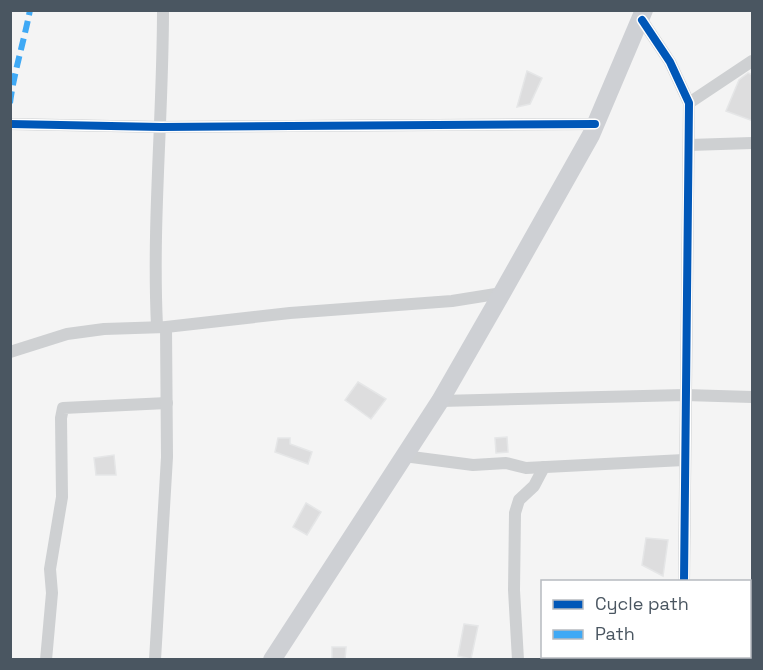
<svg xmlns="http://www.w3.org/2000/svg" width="763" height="670" font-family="'Space Grotesk',sans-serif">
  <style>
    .building { fill: #ddddde; stroke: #e5e6e7; stroke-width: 1.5 }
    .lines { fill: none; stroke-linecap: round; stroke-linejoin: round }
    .minor { stroke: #ced0d2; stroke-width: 12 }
    .secondary { stroke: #ced0d4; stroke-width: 18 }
    .quiet { stroke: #3fa9f5; stroke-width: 6; stroke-dasharray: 12 6; stroke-linecap: butt }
    .cycleway-casing { stroke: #fff; stroke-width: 11 }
    .cycleway { stroke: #0057b8; stroke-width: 8 }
  </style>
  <rect width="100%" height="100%" fill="#f4f4f4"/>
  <!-- building -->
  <g class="building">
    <polygon points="527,71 542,78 530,104 517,107"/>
    <polygon points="748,73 753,75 753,121 726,111 739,80"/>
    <polygon points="358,382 386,399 371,419 345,400"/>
    <polygon points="507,437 508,452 496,453 495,438"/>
    <polygon points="278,438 290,438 290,444 312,452 308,464 275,452"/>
    <polygon points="114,455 116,475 96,475 94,458"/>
    <polygon points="306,503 321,512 307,535 293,527"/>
    <polygon points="646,538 668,540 663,576 642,565"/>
    <polygon points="464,624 478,626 471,659 458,656"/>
    <polygon points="332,647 346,647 345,660 332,660"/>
  </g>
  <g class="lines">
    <!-- minor -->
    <g class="minor">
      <polyline points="642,20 670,62 689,103 684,582"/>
      <polyline points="689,103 752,61"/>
      <polyline points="10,124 161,127 595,124"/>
      <polyline points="689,145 752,143"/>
      <path d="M157,326C152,221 163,116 163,10"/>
      <polyline points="10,352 67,334 104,329 166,327 290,313 452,301 502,293"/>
      <polyline points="440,401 685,395 752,397"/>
      <polyline points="404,456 473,465 506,463 526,468 684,460"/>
      <polyline points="46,660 52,593 50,569 62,497 61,418 63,408 167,403"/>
      <polyline points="155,660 167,457 166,327"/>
      <polyline points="518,660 514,590 515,513 519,500 534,486 544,467"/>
      <polyline points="683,660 683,656"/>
    </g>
    <!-- secondary -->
    <polyline class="secondary" points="272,660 440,401 502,293 591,135 644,10"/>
    <!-- quiet -->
    <path class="quiet" d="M10,103C14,72 24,41 30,10"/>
    <defs>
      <g id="cycleway">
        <polyline points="642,20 670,62 689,103 684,582"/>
        <polyline points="10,124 161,127 595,124"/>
      </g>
    </defs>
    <!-- cycleway casing -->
    <use href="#cycleway" class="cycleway-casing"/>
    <!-- cycleway -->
    <use href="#cycleway" class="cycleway"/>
  </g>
  <!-- border -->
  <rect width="763" height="670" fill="none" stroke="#4a5661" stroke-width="24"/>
  <!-- legend -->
  <rect x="541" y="580" width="210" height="78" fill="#ffffff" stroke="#b7bbc0" stroke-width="1.5"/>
  <rect x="553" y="600" width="30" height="9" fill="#0057b8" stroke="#b7bbc0" stroke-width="1.5"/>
  <text x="595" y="610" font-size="18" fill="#4a5661">Cycle path</text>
  <rect x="553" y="630" width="30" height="9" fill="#3fa9f5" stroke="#b7bbc0" stroke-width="1.5"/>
  <text x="595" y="640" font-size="18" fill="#4a5661">Path</text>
</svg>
